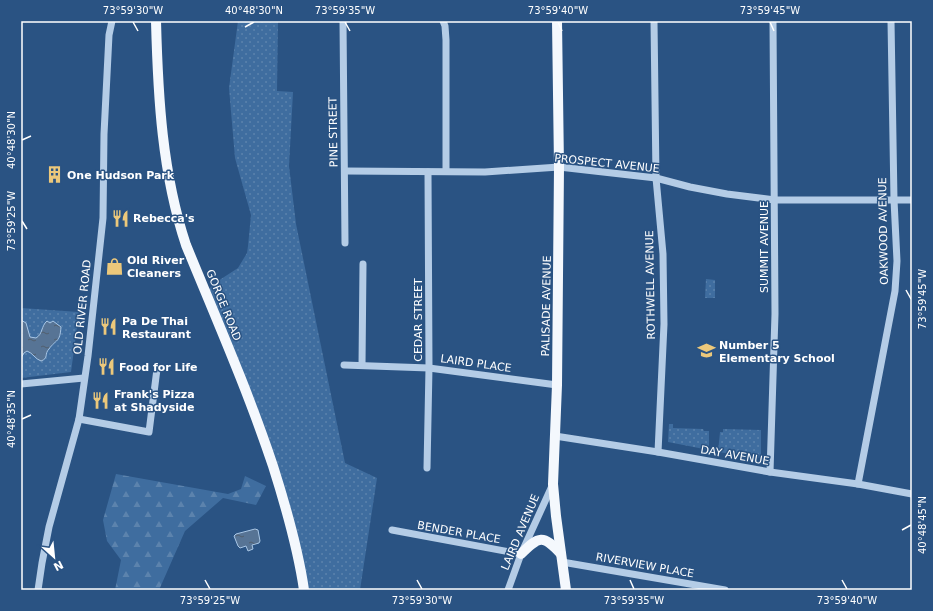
<svg xmlns="http://www.w3.org/2000/svg" width="933" height="611" font-family="'DejaVu Sans',sans-serif">
  <style>
    .grass { fill: url(#grass-dots) }
    .forest { fill: url(#forest-firs) }
    .water { fill: url(#water-ripples); stroke: #a9c7e6 }
    .lines { fill: none; stroke-linecap: round; stroke-linejoin: round }
    .minor { stroke: #b4cce6; stroke-width: 7 }
    .major { stroke: #f4f8fd; stroke-width: 10 }
    .ticks { fill: none; stroke: #fff; stroke-width: 1.5 }
    .labels { text-anchor: middle; stroke-width: 3; stroke-linejoin: round; paint-order: stroke }
    .street-label { font-size: 11px; fill: #fff; stroke: #2a5383 }
    .poi-label { font-size: 11px; font-weight: bold; fill: #fff; stroke: #2a5383; text-anchor: start }
    .neatline { fill: none; stroke: #fff; stroke-width: 1.5 }
    .ticks-label { font-size: 10px; text-anchor: middle; fill: #fff }
  </style>
  <defs>
    <pattern id="grass-dots" width="8" height="8" patternUnits="userSpaceOnUse"><rect width="8" height="8" fill="#3f6d9f"/><path d="M2 2h.1M6 6h.1" fill="none" stroke="#5c83ad" stroke-width="1.8" stroke-linecap="round"/></pattern>
    <pattern id="forest-firs" width="22" height="20" patternUnits="userSpaceOnUse"><rect width="22" height="20" fill="#3f6d9f"/><path d="M5 1l3.5 6h-7zM16 11l3.5 6h-7z" fill="#5c83ad"/></pattern>
    <pattern id="water-ripples" width="26" height="14" patternUnits="userSpaceOnUse"><rect width="26" height="14" fill="#577495"/><path d="M2 4q2-2 4 0t4 0M15 11q2-2 4 0t4 0" fill="none" stroke="#515e6d"/></pattern>
  </defs>
  <rect width="100%" height="100%" fill="#2a5383"/>
  <!-- grass -->
  <g class="grass">
    <polygon points="238,21 278,21 277,91 293,92 289,166 296,224 345,463 377,478 360,590 304,590 282,495 205,292 221,279 238,268 247,253 248,246 251,215 235,158 229,88"/>
    <polygon points="706,279 715,280 715,298 705,298"/>
    <polygon points="21,308 79,312 71,372 21,378"/>
    <polygon points="669,424 673,424 673,428 703,429 704,431 709,431 709,450 668,442"/>
    <polygon points="723,429 761,430 761,458 718,452 720,432 723,432"/>
  </g>
  <!-- forest -->
  <polygon class="forest" points="116,474 228,494 241,489 245,476 266,486 256,505 223,498 185,531 159,590 115,590 121,560 107,541 103,520"/>
  <!-- water -->
  <g class="water">
    <path d="M21,320L26,323L30,337L36,338C43,334 41,326 47,321L50,323L53,321L61,327C60,343 56,339 49,349C44,354 49,358 41,361C35,359 33,353 27,351L24,353L21,358Z"/>
    <polygon points="255,529 258,530 260,541 259,543 252,545 253,549 248,551 246,546 240,548 238,546 234,536 236,534"/>
  </g>
  <g class="lines">
    <!-- minor -->
    <g class="minor">
      <polyline points="343,21 345,243"/>
      <polyline points="443,21 445,26 446,40 446,171"/>
      <polyline points="654,21 656,178 663,254 664,324 658,452"/>
      <polyline points="345,171 485,172 559,167 656,178 690,187 727,194 775,200 912,200"/>
      <polyline points="344,365 429,368 557,385"/>
      <polyline points="362,365 363,264"/>
      <polyline points="21,384 84,378"/>
      <polyline points="79,419 149,432 157,369"/>
      <polyline points="555,436 658,452 770,472 858,484 912,494"/>
      <polyline points="427,468 429,368 428,172"/>
      <polyline points="770,472 775,314 773,21"/>
      <polyline points="858,484 895,291 897,261 894,200 891,21"/>
      <polyline points="392,530 521,554"/>
      <polyline points="562,562 725,590"/>
      <polyline points="38,590 42,563 49,527 79,419 88,356 103,218 104,134 109,35 112,21"/>
      <polyline points="508,590 521,554 552,486"/>
    </g>
    <!-- major -->
    <g class="major">
      <path d="M156,21C158,97 162,173 186,245C216,318 248,391 273,466C286,507 298,548 304,590"/>
      <polyline points="557,21 559,167 557,385 553,484 556,516 566,590"/>
      <path d="M521,554C539,536 543,534 561,554"/>
    </g>
  </g>
  <!-- ticks -->
  <path class="ticks" d="M133,22L138,31M345,22L350,31M558,22L562,31M770,22L774,31M245,27L254,22M22,140L31,136M22,221L27,229M906,290L911,299M22,419L31,415M902,530L911,525M205,580L210,589M417,580L422,589M630,580L634,589M842,580L847,589"/>
  <!-- icons -->
  <defs>
    <symbol id="building-bare" viewBox="-9 -9 18 18"><path d="M-4-6H4V6H1V3H-1V6H-4ZM-2.5-4.3h1.7v1.8h-1.7ZM.8-4.3h1.7v1.8H.8ZM-2.5-1h1.7V.8h-1.7ZM.8-1h1.7V.8H.8Z" fill="#ecc87b" stroke="#2a5383" stroke-width="2.5" paint-order="stroke"/></symbol>
    <symbol id="restaurant-bare" viewBox="-9 -9 18 18"><path d="M-5-6h1v4h1v-4h1v4h1v-4h1v5L-1.5 .5V6h-2V.5L-5-1ZM5-6V6H3V1.5H1.5Q1.5-4 5-6Z" fill="#ecc87b" stroke="#2a5383" stroke-width="2.5" paint-order="stroke"/></symbol>
    <symbol id="shop-bare" viewBox="-9 -9 18 18"><path d="M-5-2.5h2.3a2.7 3.5 0 0 1 5.4 0H5L5.5 6h-11ZM-1.5-2.5h3a1.5 2.3 0 0 0-3 0Z" fill="#ecc87b" stroke="#2a5383" stroke-width="2.5" paint-order="stroke"/></symbol>
    <symbol id="school-bare" viewBox="-9 -9 18 18"><path d="M0-5L7-2L0 1L-7-2ZM-4 1L0 2.5L4 1V4Q0 6-4 4Z" fill="#ecc87b" stroke="#2a5383" stroke-width="2.5" paint-order="stroke"/></symbol>
  </defs>
  <g fill-rule="evenodd">
    <use href="#building-bare" x="42" y="162" width="25" height="25"/>
    <use href="#restaurant-bare" x="108" y="206" width="25" height="25"/>
    <use href="#shop-bare" x="102" y="254" width="25" height="25"/>
    <use href="#restaurant-bare" x="96" y="314" width="25" height="25"/>
    <use href="#school-bare" x="694" y="338" width="25" height="25"/>
    <use href="#restaurant-bare" x="94" y="354" width="25" height="25"/>
    <use href="#restaurant-bare" x="88" y="388" width="25" height="25"/>
  </g>
  <g class="labels">
    <!-- street labels -->
    <g class="street-label">
      <text transform="translate(333 132) rotate(-91)" y="4">PINE STREET</text>
      <text transform="translate(607 163) rotate(6)" y="4">PROSPECT AVENUE</text>
      <text transform="translate(883 231) rotate(-91)" y="4">OAKWOOD AVENUE</text>
      <text transform="translate(764 247) rotate(-90)" y="4">SUMMIT AVENUE</text>
      <text transform="translate(650 285) rotate(-91)" y="4">ROTHWELL AVENUE</text>
      <text transform="translate(224 305) rotate(68)" y="4">GORGE ROAD</text>
      <text transform="translate(546 306) rotate(-89)" y="4">PALISADE AVENUE</text>
      <text transform="translate(82 307) rotate(-84)" y="4">OLD RIVER ROAD</text>
      <text transform="translate(418 320) rotate(-90)" y="4">CEDAR STREET</text>
      <text transform="translate(476 363) rotate(8)" y="4">LAIRD PLACE</text>
      <text transform="translate(735 455) rotate(10)" y="4">DAY AVENUE</text>
      <text transform="translate(459 532) rotate(10)" y="4">BENDER PLACE</text>
      <text transform="translate(520 532) rotate(-67)" y="4">LAIRD AVENUE</text>
      <text transform="translate(645 565) rotate(10)" y="4">RIVERVIEW PLACE</text>
    </g>
    <!-- poi labels -->
    <g class="poi-label">
      <text x="67" y="179">One Hudson Park</text>
      <text x="133" y="222">Rebecca's</text>
      <text x="127" y="264">Old River<tspan x="127" dy="13">Cleaners</tspan></text>
      <text x="122" y="325">Pa De Thai<tspan x="122" dy="13">Restaurant</tspan></text>
      <text x="719" y="349">Number 5<tspan x="719" dy="13">Elementary School</tspan></text>
      <text x="119" y="371">Food for Life</text>
      <text x="114" y="398">Frank's Pizza<tspan x="114" dy="13">at Shadyside</tspan></text>
    </g>
  </g>
  <!-- border -->
  <rect width="933" height="611" fill="none" stroke="#2a5383" stroke-width="44"/>
  <!-- north arrow -->
  <g transform="translate(54 557) rotate(153)" stroke="#2a5383" stroke-width="3" paint-order="stroke">
  <path d="M0-3L7 15L0 10L-7 15Z" fill="#ffffff"/>
  <text y="-6" font-size="11" font-weight="bold" text-anchor="middle" fill="#ffffff">N</text>
  </g>
  <rect x="22" y="22" width="889" height="567" class="neatline"/>
  <g class="ticks-label">
    <text x="133" y="14">73°59'30"W</text>
    <text x="254" y="14">40°48'30"N</text>
    <text x="345" y="14">73°59'35"W</text>
    <text x="558" y="14">73°59'40"W</text>
    <text x="770" y="14">73°59'45"W</text>
    <text transform="translate(11 140) rotate(-90)" y="4">40°48'30"N</text>
    <text transform="translate(11 221) rotate(-90)" y="4">73°59'25"W</text>
    <text transform="translate(922 299) rotate(-90)" y="4">73°59'45"W</text>
    <text transform="translate(11 419) rotate(-90)" y="4">40°48'35"N</text>
    <text transform="translate(922 525) rotate(-90)" y="4">40°48'45"N</text>
    <text x="210" y="604">73°59'25"W</text>
    <text x="422" y="604">73°59'30"W</text>
    <text x="634" y="604">73°59'35"W</text>
    <text x="847" y="604">73°59'40"W</text>
  </g>
</svg>
